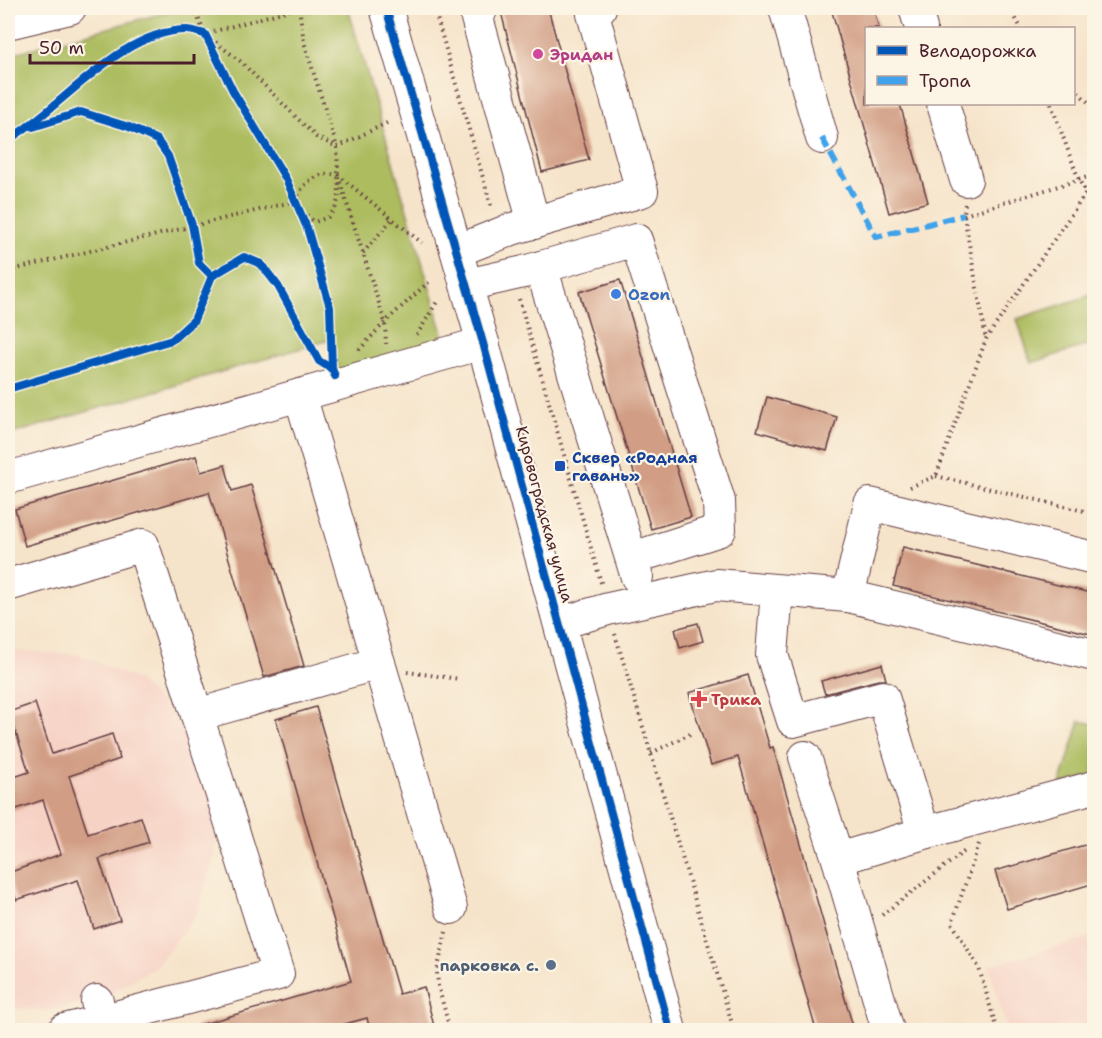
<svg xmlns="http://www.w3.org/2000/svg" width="1102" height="1038" font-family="'Shantell Sans',sans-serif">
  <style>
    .built { fill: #f6d2c5 }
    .green { fill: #acbc5f; stroke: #7b6e45; stroke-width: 1.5 }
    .building { fill: #d19d84 }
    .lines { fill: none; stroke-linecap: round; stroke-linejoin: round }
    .minor-casing { stroke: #643d43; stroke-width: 34 }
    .path { stroke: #643d43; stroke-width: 4; stroke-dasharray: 1.5 4.5; stroke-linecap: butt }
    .minor { stroke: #fff; stroke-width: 32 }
    .quiet { stroke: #40a2eb; stroke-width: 6; stroke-dasharray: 12 6; stroke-linecap: butt }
    .cycleway-casing { stroke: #fcf5e5; stroke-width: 11 }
    .cycleway { stroke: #0057b8; stroke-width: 8 }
    .hotel-dot { fill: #d1479c; stroke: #fcf5e5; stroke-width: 2 }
    .shop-dot { fill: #3f7fe0; stroke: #fcf5e5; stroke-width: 2 }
    .transit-dot { fill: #1a4fb4; stroke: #fcf5e5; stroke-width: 2 }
    .health-dot { fill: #e0444e; stroke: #fcf5e5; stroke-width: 2 }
    .service-dot { fill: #5c6f8a; stroke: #fcf5e5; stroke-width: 2 }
    .labels { text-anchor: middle; stroke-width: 4.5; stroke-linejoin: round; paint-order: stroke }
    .hotel-label { font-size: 16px; font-weight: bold; fill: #b23c85; stroke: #fcf5e5; text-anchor: start }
    .shop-label { font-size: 16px; font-weight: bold; fill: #366cbe; stroke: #fcf5e5; text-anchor: start }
    .transit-label { font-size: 16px; font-weight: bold; fill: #164399; stroke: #fcf5e5; text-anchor: start }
    .street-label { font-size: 16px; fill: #4a1f2b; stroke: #fcf5e5 }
    .health-label { font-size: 16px; font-weight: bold; fill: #be3a42; stroke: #fcf5e5; text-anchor: start }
    .service-label { font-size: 16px; font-weight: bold; fill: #4e5e75; stroke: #fcf5e5; text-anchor: end }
  </style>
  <rect width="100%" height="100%" fill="#fcf5e5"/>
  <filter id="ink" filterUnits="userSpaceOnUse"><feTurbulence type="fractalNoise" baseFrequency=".0167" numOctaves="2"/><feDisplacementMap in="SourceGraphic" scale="12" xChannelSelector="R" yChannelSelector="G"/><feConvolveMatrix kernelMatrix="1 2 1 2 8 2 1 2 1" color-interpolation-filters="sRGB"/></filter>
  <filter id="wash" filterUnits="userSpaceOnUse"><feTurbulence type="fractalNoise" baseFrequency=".008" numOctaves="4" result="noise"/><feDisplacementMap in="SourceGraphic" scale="24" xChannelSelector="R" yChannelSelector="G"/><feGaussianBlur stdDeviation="1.35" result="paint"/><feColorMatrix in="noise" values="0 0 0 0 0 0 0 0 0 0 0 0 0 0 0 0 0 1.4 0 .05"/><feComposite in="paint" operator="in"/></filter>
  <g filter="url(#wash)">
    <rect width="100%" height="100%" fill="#f6e4ca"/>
    <!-- built -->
    <g class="built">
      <polygon points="11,651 78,654 138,680 185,727 213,787 216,853 196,916 154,968 97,1001 44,1011 8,1007 8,652"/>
      <polygon points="1094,936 1094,1030 1007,1030 989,966"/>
    </g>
    <!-- green -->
    <g class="green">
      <polygon points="182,8 348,8 446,344 341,376 329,340 8,435 8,55"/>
      <polygon points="1094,294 1094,343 1031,363 1017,319"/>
      <polygon points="1080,721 1094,724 1094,775 1060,785"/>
    </g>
    <g id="blocks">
      <!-- building -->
      <g class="building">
        <polygon points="500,8 548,8 589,160 542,172"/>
        <polygon points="831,8 873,8 879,28 867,28 867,104 900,104 928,202 889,213"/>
        <polygon points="620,280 691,517 651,529 579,292"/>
        <polygon points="767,397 837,417 827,451 757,431"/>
        <polygon points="196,456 201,472 225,465 232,491 251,485 304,666 264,677 209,492 25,546 15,509"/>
        <polygon points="903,547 1095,594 1095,635 893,586"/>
        <polygon points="698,623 703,641 680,648 675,629"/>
        <polygon points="882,664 886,680 878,680 825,694 821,681"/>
        <polygon points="748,675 770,748 773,747 854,1030 816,1030 738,757 711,765 689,693"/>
        <polygon points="35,703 52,754 112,734 120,759 69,776 88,834 141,817 149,842 99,859 120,920 94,929 78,880 16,900 8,873 61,854 43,800 8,812 8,779 29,772 9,712"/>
        <polygon points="316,707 399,994 424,987 435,1030 370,1030 367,1018 323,1030 197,1030 196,1026 351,981 276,719"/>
        <polygon points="1095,842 1095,883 1007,909 995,871"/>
      </g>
    </g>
  </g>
  <g filter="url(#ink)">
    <use href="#blocks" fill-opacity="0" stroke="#643d43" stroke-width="1.5"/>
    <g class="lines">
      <defs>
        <g id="minor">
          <polyline points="386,8 483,343 670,1030"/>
          <polyline points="482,8 477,18 534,223"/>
          <polyline points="785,8 822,138"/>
          <polyline points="915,8 921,28"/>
          <polyline points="8,23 70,8"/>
          <polyline points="943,104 966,180"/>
          <polyline points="457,251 512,229 642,191 593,14 600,8"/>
          <polyline points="541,267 637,577"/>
          <polyline points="466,285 524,272 636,240 719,501 720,530 633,558"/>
          <polyline points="8,478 483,343"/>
          <polyline points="8,585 143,545 197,715"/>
          <polyline points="777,591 772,655 793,721 883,697 924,833"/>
          <polyline points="848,596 870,504 1094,558"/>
          <polyline points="561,623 608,609 716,585 848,596 1094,655"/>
          <polyline points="379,663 451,908"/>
          <polyline points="805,757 838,859 888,1030"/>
          <polyline points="838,859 924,833 1094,787"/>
          <polyline points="64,1030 101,1021 97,1001"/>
          <polyline points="104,1030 101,1021 278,974 197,715 379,663 300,395"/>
        </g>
      </defs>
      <!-- minor casing -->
      <use href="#minor" class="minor-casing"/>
      <!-- path -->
      <g class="path">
        <polyline points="194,8 205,34"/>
        <polyline points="296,8 205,34 240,61 316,137 337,147"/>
        <polyline points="434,8 492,209"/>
        <polyline points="1010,8 1021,28"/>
        <polyline points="1074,88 1094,108"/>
        <polyline points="1051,104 1079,180 1094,207"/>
        <polyline points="337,147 387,123"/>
        <polyline points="340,182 385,322 386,344"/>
        <polyline points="296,201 303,212 315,222 328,217 335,209 339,197 337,147 304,42 299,8"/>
        <path d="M296,201C302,182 319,171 338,175L422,243"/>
        <polyline points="965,204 964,215 986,339"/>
        <polyline points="964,215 1094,175"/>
        <polyline points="363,253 393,218"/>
        <polyline points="8,271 296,201"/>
        <polyline points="519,299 602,586"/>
        <polyline points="417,335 438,300"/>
        <polyline points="359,350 385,322 432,279"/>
        <polyline points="936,476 1084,511 1094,511"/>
        <polyline points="910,487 936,476 986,339 1086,193 1094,185"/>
        <polyline points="615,634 734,1030"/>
        <polyline points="407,672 460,679"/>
        <polyline points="651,753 690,734"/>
        <polyline points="979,844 952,923 979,968 997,1030"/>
        <polyline points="882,915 966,850"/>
        <polyline points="446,932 437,971 438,985 450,1030"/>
      </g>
      <!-- minor -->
      <use href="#minor" class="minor"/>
      <!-- quiet -->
      <polyline class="quiet" points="822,138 876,237 964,215"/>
      <defs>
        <g id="cycleway">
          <polyline points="386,8 483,343 670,1030"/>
          <polyline points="33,127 81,112 129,127 157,140 168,156 192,225 199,263 212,276"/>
          <path d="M8,140C62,108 120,30 187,30C193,30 199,33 205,34L233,91L286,179L307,228L330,307L332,369L335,376"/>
          <polyline points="8,389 172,340 194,320 212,276 244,257 261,264 278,286 319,361 332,369"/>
        </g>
      </defs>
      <!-- cycleway casing -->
      <use href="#cycleway" class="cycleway-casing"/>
      <!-- cycleway -->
      <use href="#cycleway" class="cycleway"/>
    </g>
  </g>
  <!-- markers -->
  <circle class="hotel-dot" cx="538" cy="54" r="6"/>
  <circle class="shop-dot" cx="616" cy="294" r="6"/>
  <rect class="transit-dot" x="554" y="460" width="12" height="12" rx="3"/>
  <path class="health-dot" d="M696 690h6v6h6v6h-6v6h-6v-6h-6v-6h6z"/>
  <circle class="service-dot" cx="551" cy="965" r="6"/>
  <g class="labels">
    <!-- hotel labels -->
    <g class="hotel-label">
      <text x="550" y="60">Эридан</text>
    </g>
    <!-- shop labels -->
    <g class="shop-label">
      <text x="628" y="300">Ozon</text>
    </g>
    <!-- transit labels -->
    <g class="transit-label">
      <text x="572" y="463">Сквер «Родная<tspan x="572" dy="18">гавань»</tspan></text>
    </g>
    <!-- street labels -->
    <g class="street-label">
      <text transform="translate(545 514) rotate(75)" y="6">Кировоградская улица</text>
    </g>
    <!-- health labels -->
    <g class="health-label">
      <text x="711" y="705">Трика</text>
    </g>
    <!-- service labels -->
    <g class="service-label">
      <text x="539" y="971">парковка с.</text>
    </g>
  </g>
  <!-- margin -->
  <rect width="1102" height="1038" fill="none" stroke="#fcf5e5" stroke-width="30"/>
  <!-- legend -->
  <rect x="865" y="27" width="210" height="78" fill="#fcf5e5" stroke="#b59f9b" stroke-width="1.5"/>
  <rect x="877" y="46" width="30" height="9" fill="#0057b8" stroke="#b59f9b" stroke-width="1.5"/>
  <text x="919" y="57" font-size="18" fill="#4a1f2b">Велодорожка</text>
  <rect x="877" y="76" width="30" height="9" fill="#40a2eb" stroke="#b59f9b" stroke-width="1.5"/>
  <text x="919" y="87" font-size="18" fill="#4a1f2b">Тропа</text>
  <!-- scale -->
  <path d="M30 54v9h164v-9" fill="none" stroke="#4a1f2b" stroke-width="3"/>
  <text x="39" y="54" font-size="18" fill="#4a1f2b" stroke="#fcf5e5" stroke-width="4.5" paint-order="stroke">50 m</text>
</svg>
